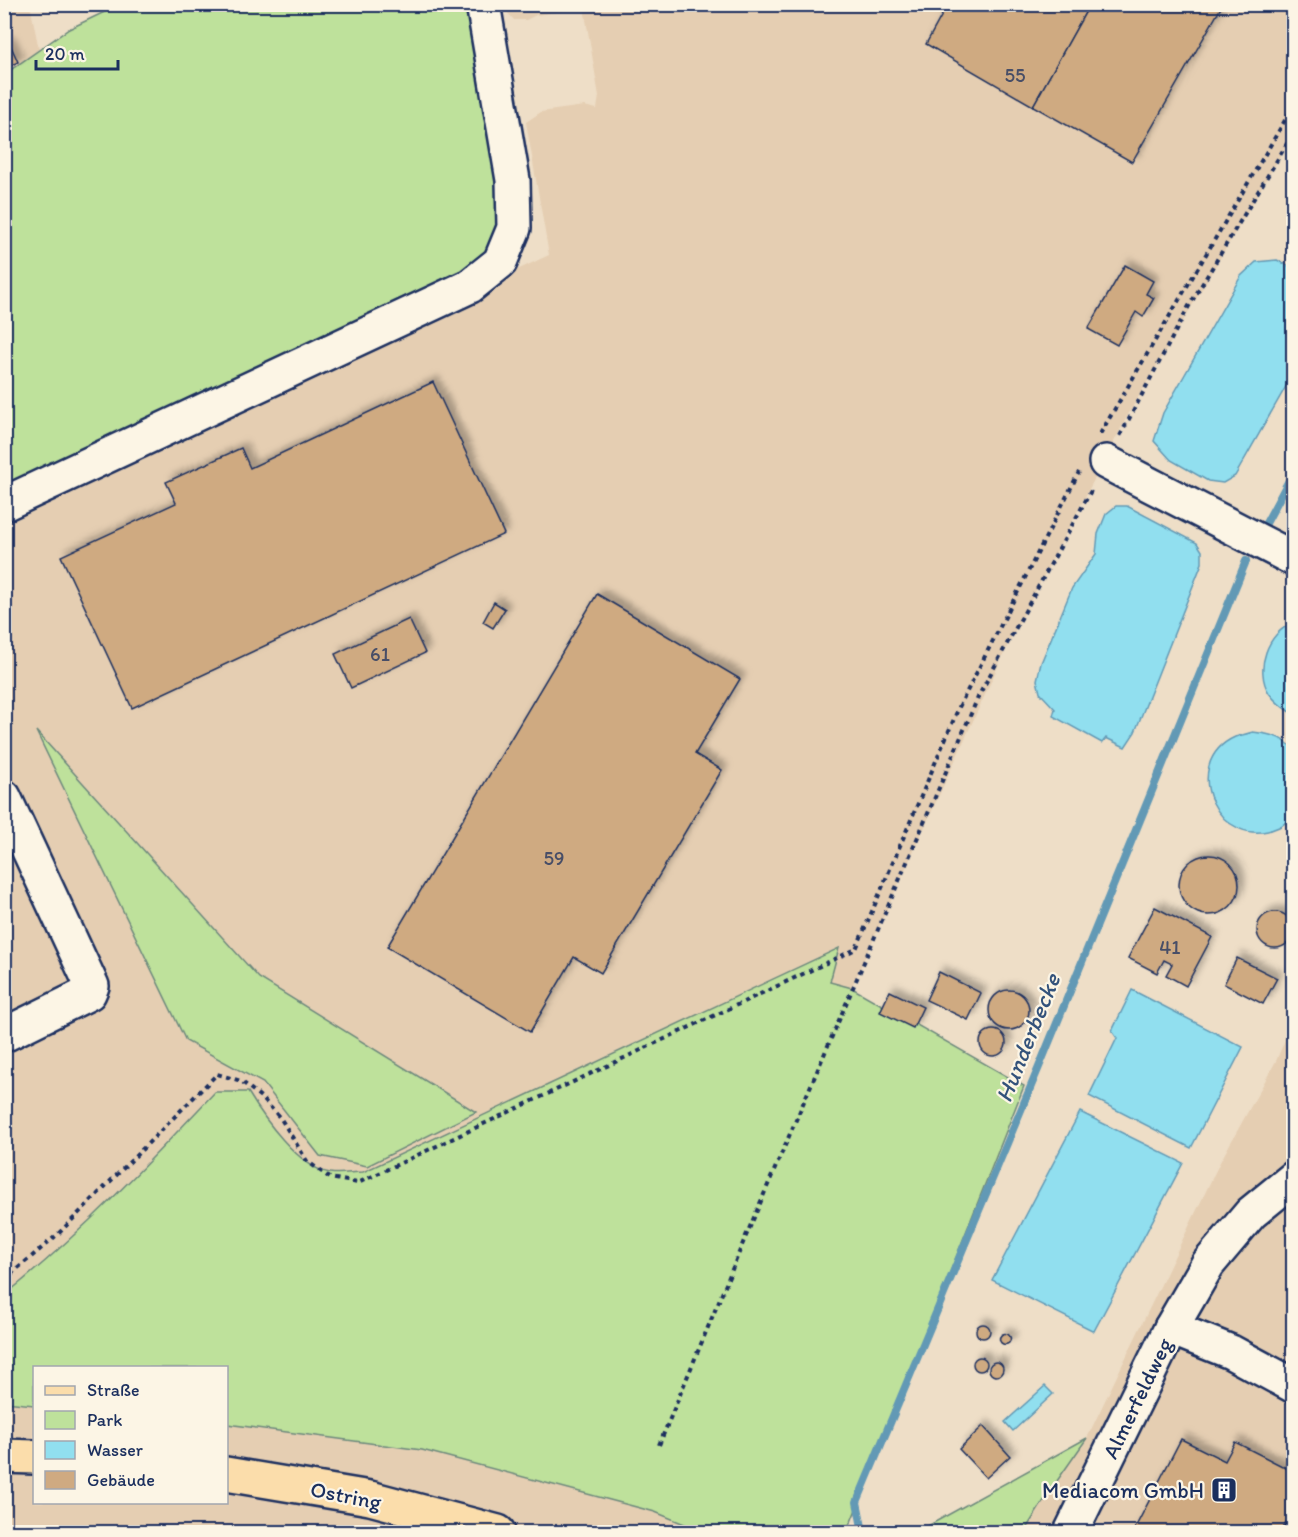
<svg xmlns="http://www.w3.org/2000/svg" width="1298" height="1537" font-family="Itim,sans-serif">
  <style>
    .built { fill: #e5ceb2 }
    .green { fill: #bee19b; stroke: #6c887c; stroke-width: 1.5 }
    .water { fill: #91dfef; stroke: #6299b5; stroke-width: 1.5 }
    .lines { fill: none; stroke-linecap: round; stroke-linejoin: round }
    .stream { stroke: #6299b5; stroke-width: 8 }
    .building { fill: #cfaa81; stroke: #1b2f5e; stroke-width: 1.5; filter: url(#shadow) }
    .minor-casing { stroke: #1b2f5e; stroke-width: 38 }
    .major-casing { stroke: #1b2f5e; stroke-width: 38 }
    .path { stroke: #1b2f5e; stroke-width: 4; stroke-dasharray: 4.5 4.5; stroke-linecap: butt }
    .minor { stroke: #fcf5e5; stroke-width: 33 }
    .major { stroke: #fbddab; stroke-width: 33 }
    .labels { text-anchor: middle; stroke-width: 4.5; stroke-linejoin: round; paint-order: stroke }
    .number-label { font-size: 20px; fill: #484e67 }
    .street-label { font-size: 22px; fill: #1b2f5e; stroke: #fcf5e5 }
    .poi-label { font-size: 22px; fill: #1b2f5e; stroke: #fcf5e5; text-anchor: end }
    .water-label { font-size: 24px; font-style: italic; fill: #33527b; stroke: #fcf5e5 }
  </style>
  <defs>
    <filter id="shadow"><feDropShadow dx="5.5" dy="-5.5" stdDeviation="3" flood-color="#0004"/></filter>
  </defs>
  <rect width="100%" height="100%" fill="#eedec7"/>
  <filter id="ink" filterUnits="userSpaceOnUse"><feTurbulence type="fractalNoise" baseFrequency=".0167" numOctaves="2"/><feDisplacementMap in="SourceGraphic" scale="12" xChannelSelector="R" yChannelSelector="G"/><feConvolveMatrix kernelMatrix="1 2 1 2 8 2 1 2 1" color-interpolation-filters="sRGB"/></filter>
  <g filter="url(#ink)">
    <!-- built -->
    <g class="built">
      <polygon points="5,5 30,5 39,50 5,74"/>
      <polygon points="505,5 1293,5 1293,134 1129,413 1010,640 851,988 830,982 838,948 363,1172 328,1173 300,1158 263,1117 248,1092 215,1092 115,1196 43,1264 5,1295 5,509 549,255 526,122 541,112 584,106 597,109 599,96 584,8 536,15 526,20 514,20 507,12"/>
      <polygon points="1293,1021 1293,1532 1024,1532 1050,1491 1087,1438 1220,1162 1276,1061"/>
      <polygon points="4,1402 34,1405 34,1502 226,1502 227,1424 422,1450 656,1512 704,1532 5,1532"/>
    </g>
    <!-- green -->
    <g class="green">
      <polygon points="119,5 471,5 512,237 493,265 5,490 5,74 69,29"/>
      <polygon points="36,731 259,978 476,1112 367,1166 320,1156 263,1083 186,1041"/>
      <path d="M839,948L830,982L852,988L1024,1086L847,1532H704L655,1512L422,1450L227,1424L226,1368H34V1405L5,1402V1295C81,1234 148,1163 215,1092H248C263,1117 299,1168 330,1173C340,1175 352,1172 363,1172Z"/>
      <polygon points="1087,1438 1050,1491 1024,1532 917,1532"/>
    </g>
    <!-- water -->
    <g class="water">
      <polygon points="1277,260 1293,268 1293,374 1235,476 1223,483 1208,481 1171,460 1154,441 1163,413 1241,276 1256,262"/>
      <polygon points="1116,506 1127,506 1197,543 1202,551 1202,563 1135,732 1125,747 1106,738 1102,743 1053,716 1055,709 1040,693 1037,680 1041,663 1072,588 1096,554 1098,534 1106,514"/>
      <path d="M1293,623H1294L1293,714C1283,708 1276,703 1269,693C1254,669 1268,632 1293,623Z"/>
      <path d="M1253,732C1268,734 1283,736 1293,749V816C1289,819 1284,825 1279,827C1219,855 1177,763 1235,737C1241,735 1247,734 1253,732Z"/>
      <polygon points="1132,990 1243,1047 1191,1148 1089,1096 1117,1038 1112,1031"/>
      <polygon points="1080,1112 1183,1163 1094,1331 992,1280"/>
      <polygon points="1045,1386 1053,1394 1013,1431 1005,1422"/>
    </g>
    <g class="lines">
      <!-- stream -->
      <g class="stream">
        <polyline points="1265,525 1294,471"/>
        <polyline points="863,1532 857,1502 1039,1067 1246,561"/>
      </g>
    </g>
    <!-- building -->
    <g class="building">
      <polygon points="948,4 1090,4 1033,106 926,44"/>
      <polygon points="1090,4 1223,4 1132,162 1033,106"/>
      <polygon points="9,42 18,62 8,67 4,58 4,44"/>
      <polygon points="1125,265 1153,281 1146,294 1154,298 1143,317 1136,312 1117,345 1088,329"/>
      <polygon points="433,382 504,534 132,708 61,556 176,503 166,482 241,448 250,468"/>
      <polygon points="597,594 740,679 695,754 722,770 601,973 574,957 530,1032 387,947"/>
      <polygon points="494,602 505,609 493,628 483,622"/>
      <polygon points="409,619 425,653 351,688 335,654"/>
      <circle cx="1209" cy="885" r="30"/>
      <polygon points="1155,907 1212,937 1186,986 1166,975 1172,964 1164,960 1157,973 1128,958"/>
      <circle cx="1275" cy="930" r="18"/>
      <polygon points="1237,958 1277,978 1263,1004 1224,984"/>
      <polygon points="939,972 981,993 968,1020 926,1000"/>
      <circle cx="1009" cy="1010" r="20"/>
      <polygon points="890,991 923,1007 913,1028 880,1012"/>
      <circle cx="993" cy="1043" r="13"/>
      <circle cx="983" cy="1331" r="7"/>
      <circle cx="1005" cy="1339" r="5.5"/>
      <circle cx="980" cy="1364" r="7"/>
      <circle cx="996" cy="1369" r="7"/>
      <polygon points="983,1426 1010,1456 986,1478 959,1449"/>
      <polygon points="1181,1439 1225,1461 1235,1442 1294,1472 1294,1508 1281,1532 1133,1532"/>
    </g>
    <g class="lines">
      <defs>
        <g id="minor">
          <polyline points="1106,462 1294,559"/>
          <polyline points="4,504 470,286 500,262 514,228 513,180 483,4"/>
          <polyline points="4,797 92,986 89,993 83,996 4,1035"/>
          <polyline points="1171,1328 1231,1352 1294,1386"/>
          <polyline points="1071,1532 1171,1328 1208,1264 1251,1213 1294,1178"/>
        </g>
        <g id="major">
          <polyline points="4,1456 34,1457"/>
          <polyline points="226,1474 370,1498 498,1532"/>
        </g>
      </defs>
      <!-- minor casing -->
      <use href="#minor" class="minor-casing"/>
      <!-- major casing -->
      <use href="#major" class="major-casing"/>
      <!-- path -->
      <g class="path">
        <polyline points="1100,434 1294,105"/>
        <polyline points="1120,436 1189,306 1294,132"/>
        <polyline points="4,1280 57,1235 217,1074 241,1081 262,1098 281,1119 307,1161 330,1178 358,1183 856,949 959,707 1079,472"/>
        <polyline points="659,1445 743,1243 979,695 1093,487"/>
      </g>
      <!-- minor -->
      <use href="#minor" class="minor"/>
      <!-- major -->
      <use href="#major" class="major"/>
    </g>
  </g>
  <!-- icons -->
  <defs>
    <symbol id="building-square" viewBox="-11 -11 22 22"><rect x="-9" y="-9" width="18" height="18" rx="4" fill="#1b2f5e" stroke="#fcf5e5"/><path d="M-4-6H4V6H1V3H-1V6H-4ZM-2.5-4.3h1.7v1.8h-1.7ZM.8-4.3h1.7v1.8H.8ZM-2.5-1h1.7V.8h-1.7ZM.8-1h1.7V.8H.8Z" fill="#fff"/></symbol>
  </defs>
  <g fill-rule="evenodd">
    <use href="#building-square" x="1209" y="1475" width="30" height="30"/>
  </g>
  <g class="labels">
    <!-- number labels -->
    <g class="number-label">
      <text x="1015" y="82">55</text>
      <text x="380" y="661">61</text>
      <text x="554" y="865">59</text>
      <text x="1170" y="954">41</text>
    </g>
    <!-- street labels -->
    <g class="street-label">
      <text transform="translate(1137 1398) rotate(-64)" y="8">Almerfeldweg</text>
      <text transform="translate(346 1495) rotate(11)" y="8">Ostring</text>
    </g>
    <!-- poi labels -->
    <g class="poi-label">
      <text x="1204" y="1498">Mediacom GmbH</text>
    </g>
    <!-- water labels -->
    <g class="water-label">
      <text transform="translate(1028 1038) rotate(-68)" y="8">Hunderbecke</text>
    </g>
  </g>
  <!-- margin -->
  <rect width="1298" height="1537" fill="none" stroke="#fcf5e5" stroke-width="24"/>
  <rect x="12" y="12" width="1274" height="1513" fill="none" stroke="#1b2f5e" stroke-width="2" filter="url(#ink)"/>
  <!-- legend -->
  <rect x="33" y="1366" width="195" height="138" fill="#fcf5e5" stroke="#a2a6af" stroke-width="1.5"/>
  <rect x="45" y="1386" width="30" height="9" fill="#fbddab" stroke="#a2a6af" stroke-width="1.5"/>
  <text x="87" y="1396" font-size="18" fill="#1b2f5e">Straße</text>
  <rect x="45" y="1411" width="30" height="18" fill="#bee19b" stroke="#a2a6af" stroke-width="1.5"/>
  <text x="87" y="1426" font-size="18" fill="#1b2f5e">Park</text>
  <rect x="45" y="1441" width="30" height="18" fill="#91dfef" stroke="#a2a6af" stroke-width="1.5"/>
  <text x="87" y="1456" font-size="18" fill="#1b2f5e">Wasser</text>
  <rect x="45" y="1471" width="30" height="18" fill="#cfaa81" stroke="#a2a6af" stroke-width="1.5"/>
  <text x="87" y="1486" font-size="18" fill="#1b2f5e">Gebäude</text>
  <!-- scale -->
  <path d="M36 60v9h82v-9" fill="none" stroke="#1b2f5e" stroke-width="3"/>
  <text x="45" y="60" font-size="18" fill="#1b2f5e" stroke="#fcf5e5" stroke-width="4.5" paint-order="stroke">20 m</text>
</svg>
